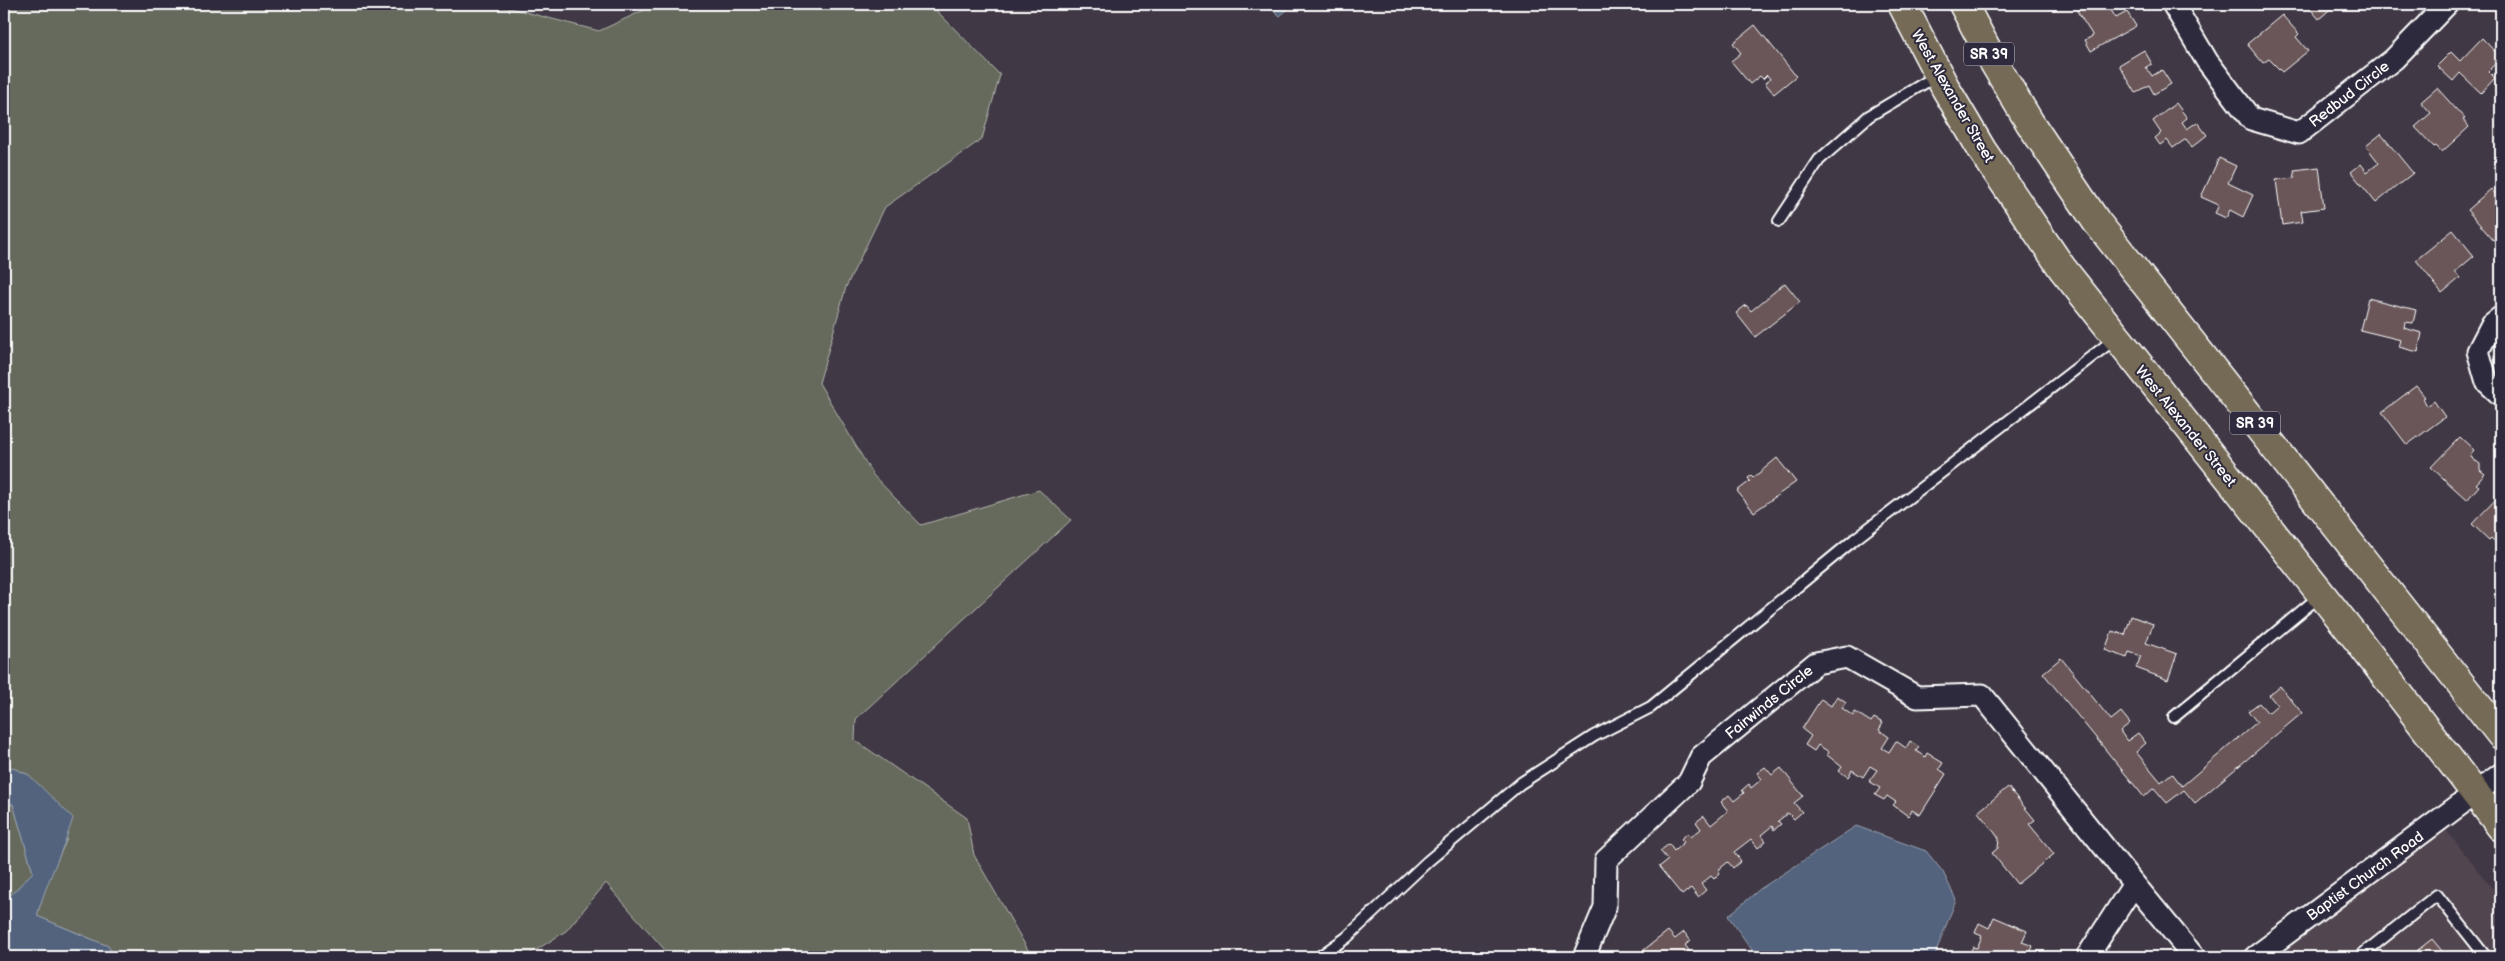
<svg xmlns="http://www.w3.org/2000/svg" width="2505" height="961" font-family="'Balsamiq Sans',sans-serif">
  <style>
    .built { fill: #51454f }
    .green { fill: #666b5d; stroke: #b2b5ae }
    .water { fill: #52637d; stroke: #97a1b1 }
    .building { fill: #6a5758; stroke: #fff }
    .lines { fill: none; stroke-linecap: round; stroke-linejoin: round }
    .lane-casing { stroke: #fff; stroke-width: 14 }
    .street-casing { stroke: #fff; stroke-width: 25 }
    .primary-casing { stroke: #fff; stroke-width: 31 }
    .lane { stroke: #2f2a3d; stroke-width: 10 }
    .street { stroke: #2f2a3d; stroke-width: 21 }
    .primary { stroke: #746b55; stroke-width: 28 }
    .labels { text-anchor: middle; stroke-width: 4; stroke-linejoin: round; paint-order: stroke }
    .shield { fill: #2f2a3d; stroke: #c1bfc5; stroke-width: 1 }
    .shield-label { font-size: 14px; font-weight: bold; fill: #fff }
    .street-label { font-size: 15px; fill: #fff; stroke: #2f2a3d }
  </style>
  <rect width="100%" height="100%" fill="#413845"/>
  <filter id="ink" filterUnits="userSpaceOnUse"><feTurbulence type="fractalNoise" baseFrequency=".02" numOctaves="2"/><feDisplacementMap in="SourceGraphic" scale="10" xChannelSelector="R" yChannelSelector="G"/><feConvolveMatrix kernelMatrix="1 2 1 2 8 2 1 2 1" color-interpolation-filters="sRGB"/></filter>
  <g filter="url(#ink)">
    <!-- built -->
    <polygon class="built" points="2442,825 2501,899 2501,957 2272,957"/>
    <!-- green -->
    <g class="green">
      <polygon points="4,4 494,4 599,31 657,4 797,4 803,7 930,4 1000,75 982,139 885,207 846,287 819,383 873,475 921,525 1039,490 1071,520 856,719 855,740 967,818 974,855 1032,957 671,957 606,883 566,931 525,957 115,957 108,946 37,916 46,885 67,839 29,775 4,764"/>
      <polygon points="4,804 13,804 33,872 4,902"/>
    </g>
    <!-- water -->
    <g class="water">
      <polygon points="1267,4 1294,4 1280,16"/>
      <path d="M4,764L29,775L73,818C63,852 46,882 37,916L108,946L115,957H4V902L33,872L13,804H4Z"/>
      <polygon points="1856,826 1926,851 1943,872 1956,900 1934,957 1757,957 1728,916 1760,889"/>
    </g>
    <!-- building -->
    <g class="building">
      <polygon points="2089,4 2107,4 2116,18 2127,12 2136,26 2091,51 2085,40 2093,36 2077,11"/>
      <polygon points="2306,4 2336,4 2319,19"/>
      <polygon points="2282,15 2299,34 2296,37 2308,51 2282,72 2269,59 2263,63 2247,44"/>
      <polygon points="1755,25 1796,76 1774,94 1765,83 1770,79 1767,75 1763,79 1760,76 1750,84 1731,61 1741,53 1733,43"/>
      <polygon points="2482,38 2501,58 2488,71 2495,78 2481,93 2460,73 2453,81 2437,66 2451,52 2460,61"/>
      <polygon points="2144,50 2152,64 2146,67 2152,76 2162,70 2171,84 2154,94 2149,85 2136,93 2119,65"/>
      <polygon points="2437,88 2465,119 2463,120 2469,127 2442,152 2436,146 2434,147 2415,127 2431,113 2421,102"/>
      <polygon points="2176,103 2187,118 2182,122 2187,129 2197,122 2207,135 2192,147 2186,139 2173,148 2167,140 2160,145 2155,138 2161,133 2153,121"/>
      <polygon points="2381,134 2413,173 2376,203 2351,172 2361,164 2367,172 2379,163 2366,146"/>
      <polygon points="2219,158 2236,166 2228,183 2253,195 2243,217 2230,210 2226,218 2215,213 2219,205 2201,197"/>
      <polygon points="2319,167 2324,208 2301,211 2303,222 2282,225 2276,180 2295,178 2294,170"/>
      <polygon points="2491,189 2497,196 2501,192 2501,249 2467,210"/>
      <polygon points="2453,230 2474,256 2455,272 2460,278 2442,293 2416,260"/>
      <polygon points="1785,283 1800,302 1755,337 1736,313 1746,305 1751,311"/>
      <polygon points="2368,298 2416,310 2413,323 2405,322 2404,328 2422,333 2418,352 2399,347 2401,340 2360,330"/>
      <polygon points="2416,386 2425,397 2423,398 2427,406 2434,401 2445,417 2407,445 2382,412"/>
      <polygon points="2460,437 2474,450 2470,455 2475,462 2476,461 2480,464 2480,470 2485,474 2476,484 2479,486 2467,500 2431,467"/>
      <polygon points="1777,458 1796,482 1754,512 1737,491 1750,481 1748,478 1751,476 1753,478"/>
      <polygon points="2501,494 2501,545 2500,546 2491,538 2489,540 2472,524"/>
      <polygon points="2131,616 2153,624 2146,643 2177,654 2168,680 2136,668 2141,656 2129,652 2127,658 2105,650 2112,631 2125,635"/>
      <polygon points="2061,658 2111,720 2121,712 2130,723 2120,731 2127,741 2138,733 2146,743 2136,752 2161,782 2172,773 2182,786 2257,722 2248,711 2259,703 2268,713 2277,705 2269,695 2280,686 2302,713 2195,803 2184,790 2167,803 2154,788 2144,797 2043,673"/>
      <polygon points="1837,696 1846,702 1842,708 1853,716 1855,712 1871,722 1874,718 1883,723 1879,730 1889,737 1882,748 1889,752 1896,741 1906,748 1910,741 1919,747 1916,751 1925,757 1927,753 1943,763 1939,769 1946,774 1920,815 1912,810 1908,816 1893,805 1896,802 1887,796 1884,800 1875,795 1880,788 1869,781 1877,770 1870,766 1863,777 1852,770 1848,777 1839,771 1842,767 1827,755 1829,752 1818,745 1814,751 1805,745 1811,736 1802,729 1821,699 1831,706"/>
      <polygon points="1765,767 1772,775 1781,768 1803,796 1794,803 1802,812 1794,819 1788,813 1778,821 1781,824 1774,830 1772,826 1761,835 1766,841 1758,848 1751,839 1734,852 1741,861 1733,868 1728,862 1718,870 1720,873 1714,879 1711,876 1701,884 1706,890 1698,897 1691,888 1682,895 1659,867 1668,860 1660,851 1669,844 1674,851 1684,842 1681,839 1688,833 1691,837 1701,829 1696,822 1704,816 1711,825 1728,811 1721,802 1729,795 1734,801 1744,793 1742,790 1749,784 1751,788 1762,779 1757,773"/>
      <polygon points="2008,787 2035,820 2029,824 2054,854 2017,884 1992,853 1998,848 1999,838 1978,812"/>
      <polygon points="1994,917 2027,931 2022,942 2033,946 2029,956 2022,953 2020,957 1973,957 1969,954 1973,947 1977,948 1982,936 1975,933 1979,923 1989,928"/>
      <polygon points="1668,931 1675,939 1684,932 1691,941 1685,945 1693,956 1696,953 1700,957 1643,957 1640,953"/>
      <polygon points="2432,939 2447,957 2409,957"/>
    </g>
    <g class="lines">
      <defs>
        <g id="lane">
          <polyline points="1779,221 1819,160 1869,116 1938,75"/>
          <polyline points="2174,717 2321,595"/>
          <polyline points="1319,957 1346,938 1428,861 1521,783 1594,736 1651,707 1855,539 2116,338"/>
          <polyline points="2359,957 2437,895 2486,957"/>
        </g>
        <g id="street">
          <polyline points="2173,4 2207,61 2251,119 2299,133 2394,59 2447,4"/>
          <polyline points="2501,317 2492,324 2478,351 2487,382 2501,395"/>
          <polyline points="2134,884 2194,957"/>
          <polyline points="1584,957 1605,907 1606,860 1689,782 1701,757 1816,663 1847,657 1917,697 1982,695 2134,884 2087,957"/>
          <polyline points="2255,957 2501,774"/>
        </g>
        <g id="primary">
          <polyline points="1902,4 1946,89 1982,150 2062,268 2357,639 2501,827"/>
          <polyline points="1963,4 1993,61 2030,123 2096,221 2501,735"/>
        </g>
      </defs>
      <!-- lane casing -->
      <use href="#lane" class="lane-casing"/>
      <!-- street casing -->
      <use href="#street" class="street-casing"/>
      <!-- primary casing -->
      <use href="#primary" class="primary-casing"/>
      <!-- lane -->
      <use href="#lane" class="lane"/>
      <!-- street -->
      <use href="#street" class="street"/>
      <!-- primary -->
      <use href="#primary" class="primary"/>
    </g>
  </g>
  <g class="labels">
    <!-- shield labels -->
    <g class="shield">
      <rect x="1964" y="42.5" width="50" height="23" rx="4"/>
      <rect x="2230" y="411.5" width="50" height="23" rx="4"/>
    </g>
    <g class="shield-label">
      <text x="1989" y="59">SR 39</text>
      <text x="2255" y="428">SR 39</text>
    </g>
    <!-- street labels -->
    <g class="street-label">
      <text transform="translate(2349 94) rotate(-38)" y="5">Redbud Circle</text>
      <text transform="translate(1953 96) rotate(60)" y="5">West Alexander Street</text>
      <text transform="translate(2186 426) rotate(51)" y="5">West Alexander Street</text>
      <text transform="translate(1769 702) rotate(-39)" y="5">Fairwinds Circle</text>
      <text transform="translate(2365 876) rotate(-36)" y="5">Baptist Church Road</text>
    </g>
  </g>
  <!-- margin -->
  <rect width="2505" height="961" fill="none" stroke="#2f2a3d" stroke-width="20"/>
  <rect x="10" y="10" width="2485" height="941" fill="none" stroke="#fff" stroke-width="2" filter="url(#ink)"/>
</svg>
